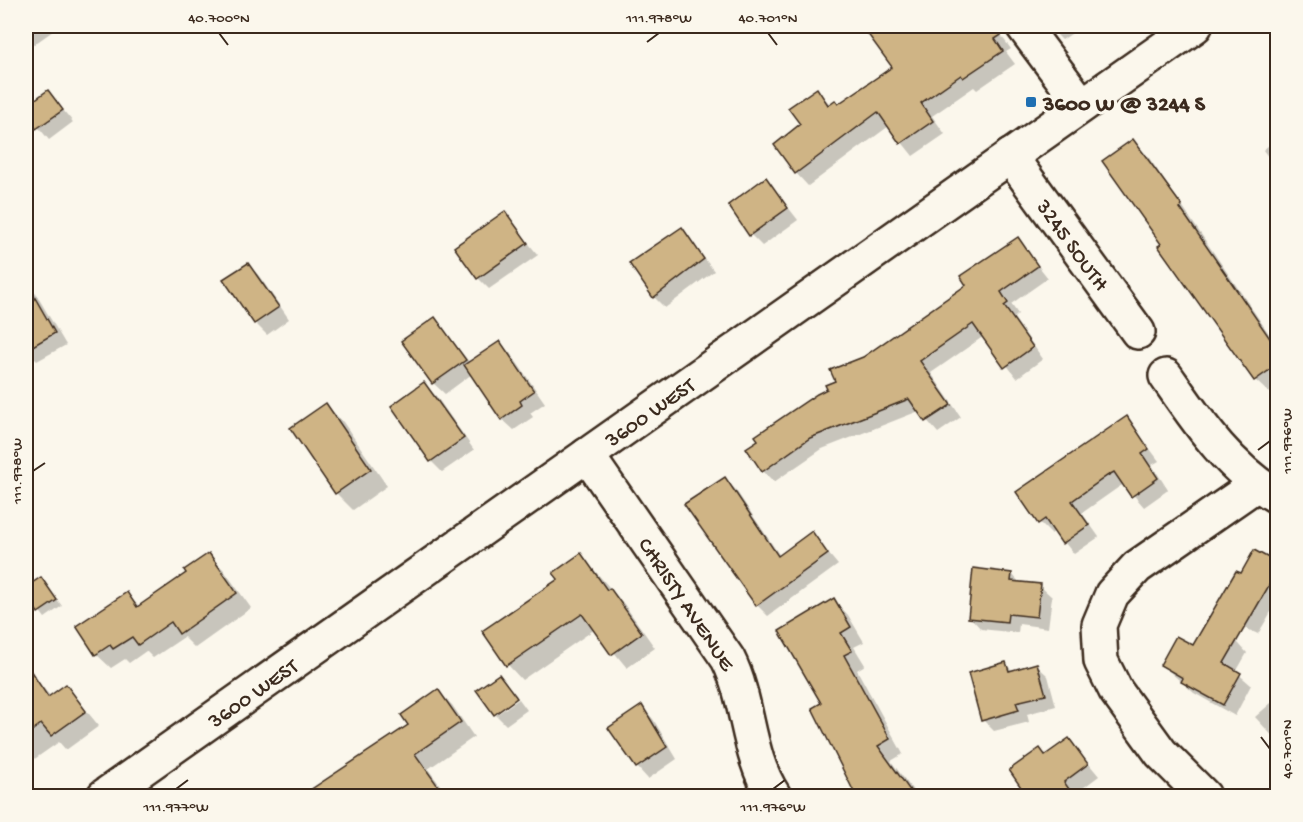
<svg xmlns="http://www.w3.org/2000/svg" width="1303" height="822" font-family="'Gochi Hand',sans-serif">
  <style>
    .shadow { fill: #0003 }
    .building { fill: #cfb485; stroke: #3b2a1e; stroke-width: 1.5 }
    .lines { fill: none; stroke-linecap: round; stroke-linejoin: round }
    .minor-casing { stroke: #3b2a1e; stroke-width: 38 }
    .minor { stroke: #fbf7ec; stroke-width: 33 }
    .ticks { fill: none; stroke: #3b2a1e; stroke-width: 2 }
    .poi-dot { fill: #1f6fb2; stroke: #fbf7ec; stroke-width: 2 }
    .labels { text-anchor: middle; stroke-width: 6; stroke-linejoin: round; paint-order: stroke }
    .poi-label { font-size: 22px; font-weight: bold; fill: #3b2a1e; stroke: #fbf7ec; text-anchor: start }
    .street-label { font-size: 22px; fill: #3b2a1e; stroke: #fbf7ec }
    .neatline { fill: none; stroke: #3b2a1e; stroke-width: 2 }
    .ticks-label { font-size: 15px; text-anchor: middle; fill: #3b2a1e }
  </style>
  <rect width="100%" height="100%" fill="#fbf7ec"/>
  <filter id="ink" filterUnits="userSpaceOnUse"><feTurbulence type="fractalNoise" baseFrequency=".0167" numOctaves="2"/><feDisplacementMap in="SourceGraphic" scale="12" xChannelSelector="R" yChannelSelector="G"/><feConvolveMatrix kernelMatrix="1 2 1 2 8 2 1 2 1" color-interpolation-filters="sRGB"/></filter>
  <g filter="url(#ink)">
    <!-- shadow -->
    <g class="shadow">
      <polygon points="26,26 60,26 26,50"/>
      <polygon points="864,26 994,26 1011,49 1006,52 1015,64 977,90 974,87 932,116 945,134 913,156 889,126 808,186 796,173 802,125 816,90 831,105 839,106 895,67"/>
      <polygon points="1048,26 1083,26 1062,40"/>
      <polygon points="48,92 73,122 49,140 26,112 26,108"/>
      <polygon points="1278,100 1278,112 1271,104"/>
      <polygon points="1278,132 1278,170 1263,150 1273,142 1270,138"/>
      <polygon points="1133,141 1147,155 1278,347 1278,387 1269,393 1255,380 1163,244"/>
      <polygon points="766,179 798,220 762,246 751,235"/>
      <polygon points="26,205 31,213 26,217"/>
      <polygon points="504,213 538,255 489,289 478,278"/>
      <polygon points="682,229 714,271 665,308 654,297"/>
      <polygon points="1017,239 1048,278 1011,304 1018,314 1014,318 1043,359 1017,378 984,336 931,373 961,417 938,433 919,411 822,449 774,482 763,471 836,382 864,358 968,285"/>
      <polygon points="248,264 259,276 289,319 267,335 255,323 225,280"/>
      <polygon points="26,283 36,294 66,345 37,361 26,350"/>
      <polygon points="435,319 470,363 500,343 511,354 545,403 530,413 533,417 514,430 502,419 472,374 445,394 433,383 403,341"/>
      <polygon points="424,384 436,396 474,450 442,472 431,461"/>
      <polygon points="326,405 343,422 387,486 353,510 336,493"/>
      <polygon points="1127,418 1159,461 1152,465 1168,490 1144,507 1124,484 1119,487 1082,513 1099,537 1074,554 1055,531 1051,534 1040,523"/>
      <polygon points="724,479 735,489 780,556 811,533 838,565 768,616 757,605 686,505"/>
      <polygon points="209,555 223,569 251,608 195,648 184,637 153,658 146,651 129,663 125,659 111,668 96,654 126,594 140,607 188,573"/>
      <polygon points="581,555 624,604 655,648 627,668 595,629 522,680 508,665 484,632 560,579"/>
      <polygon points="1278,565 1278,600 1258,634 1227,620"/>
      <polygon points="1012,574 1021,584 1040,586 1052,597 1048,628 1019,624 1018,633 981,629 970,617"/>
      <polygon points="41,578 62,606 45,618 26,593 26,589"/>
      <polygon points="834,600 848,615 864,642 854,647 865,665 857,670 903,754 891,761 917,796 858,796 814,709 823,704"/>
      <polygon points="1223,626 1247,653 1236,672 1251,685 1235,716 1194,693 1162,665"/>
      <polygon points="1005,664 1013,671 1036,665 1048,676 1056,706 1027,714 1029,722 994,731 983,720"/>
      <polygon points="32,675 51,697 66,686 99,726 66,750 59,742 26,765 26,680"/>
      <polygon points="499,675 517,696 495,713"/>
      <polygon points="438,691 452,705 474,737 428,769 448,796 326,796 319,786 411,725"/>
      <polygon points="1278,697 1278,742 1255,717"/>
      <polygon points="519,699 527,710 506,725 496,715"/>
      <polygon points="642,707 653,719 677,759 648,779 637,767 610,728"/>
      <polygon points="1069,740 1099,776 1075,794 1076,796 1029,796 1011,771 1040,750 1047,756"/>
      <polygon points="686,788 695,796 673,796"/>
    </g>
    <!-- building -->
    <g class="building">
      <polygon points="862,26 1005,26 1006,32 995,39 1003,51 963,78 961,75 921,103 933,121 900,144 878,112 795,174 774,145 800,124 788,108 817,88 828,105 835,100 838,104 892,67"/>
      <polygon points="48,90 63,110 36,129 26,114 26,106"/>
      <polygon points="1133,139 1182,206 1180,208 1278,350 1278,364 1254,381 1158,246 1161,244 1102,161"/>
      <polygon points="766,177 788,208 749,236 728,205"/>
      <polygon points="505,211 528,243 477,279 454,247"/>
      <polygon points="682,227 704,259 653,298 629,263"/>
      <polygon points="1018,237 1038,266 1001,292 1008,303 1004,306 1033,347 1004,368 973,324 920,361 951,405 925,422 909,399 810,438 762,472 746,448 758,440 755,436 817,394 827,389 825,385 835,381 830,370 863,357 966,285 960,276"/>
      <polygon points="248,263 279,307 254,324 223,279"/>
      <polygon points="26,282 55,333 26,350"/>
      <polygon points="435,317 466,360 432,384 401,341"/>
      <polygon points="500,341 534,391 520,401 522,405 501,420 464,365"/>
      <polygon points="424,382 464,438 430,462 391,406"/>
      <polygon points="326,403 371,469 335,494 290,428"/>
      <polygon points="1127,416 1149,449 1142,454 1158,478 1131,497 1114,472 1107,476 1072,501 1089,525 1062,544 1045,519 1038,524 1016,492"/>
      <polygon points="725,477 778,556 812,531 828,554 756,606 684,504"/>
      <polygon points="1254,550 1278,563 1278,570 1224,663 1241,673 1223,705 1181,682 1183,678 1160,665 1176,636 1193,645 1236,571 1241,573"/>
      <polygon points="209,553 237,593 179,634 171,622 138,645 132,637 113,649 110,645 95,655 76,626 127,592 137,607 186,573 184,570"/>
      <polygon points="581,553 607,590 610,588 642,633 611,655 582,614 506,666 482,631 558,579 553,573"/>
      <polygon points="973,568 1012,573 1011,581 1041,584 1037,617 1008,614 1007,622 968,618"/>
      <polygon points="41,577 57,600 38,613 26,595 26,587"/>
      <polygon points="834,598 851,627 841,633 852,651 844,655 890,739 878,746 914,796 856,796 812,708 821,703 779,631"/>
      <polygon points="1006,662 1009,671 1037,663 1046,695 1016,702 1019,710 981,721 968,673"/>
      <polygon points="26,664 48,697 66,684 86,711 51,736 41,724 26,735"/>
      <polygon points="499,674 517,698 494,715 476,690"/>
      <polygon points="438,689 461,722 415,754 438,786 423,796 301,796 408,725 401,715"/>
      <polygon points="642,705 667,747 636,768 608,728"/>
      <polygon points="1069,738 1088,764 1064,782 1069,789 1058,796 1027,796 1009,770 1040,748 1045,755"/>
    </g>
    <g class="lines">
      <defs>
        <g id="minor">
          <polyline points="1023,26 1082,105"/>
          <polyline points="1010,156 1138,332"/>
          <path d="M1166,376C1198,422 1228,468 1278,497"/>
          <path d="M587,455L728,659C750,703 746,754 774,796"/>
          <polyline points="104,796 1195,26"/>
          <polyline points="1204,796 1161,753 1116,691 1101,661 1099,625 1112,594 1137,567 1257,484"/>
        </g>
      </defs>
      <!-- minor casing -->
      <use href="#minor" class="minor-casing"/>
      <!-- minor -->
      <use href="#minor" class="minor"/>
    </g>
  </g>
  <!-- ticks -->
  <path class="ticks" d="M219,33L228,45M768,33L777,45M647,42L659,33M1258,450L1270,441M33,471L45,463M1261,737L1270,749M176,789L188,780M773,789L785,780"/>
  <!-- markers -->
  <rect class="poi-dot" x="1025" y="96" width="12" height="12" rx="3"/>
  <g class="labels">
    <!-- poi labels -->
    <g class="poi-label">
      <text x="1043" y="110">3600 W @ 3244 S</text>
    </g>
    <!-- street labels -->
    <g class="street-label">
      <text transform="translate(1074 244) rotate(54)" y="8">3245 SOUTH</text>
      <text transform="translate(649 411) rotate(-35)" y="8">3600 WEST</text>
      <text transform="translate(688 603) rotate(56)" y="8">CHRISTY AVENUE</text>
      <text transform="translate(252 692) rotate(-35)" y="8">3600 WEST</text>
    </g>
  </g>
  <!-- margin -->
  <rect width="1303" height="822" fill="none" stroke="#fbf7ec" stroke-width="66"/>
  <rect x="33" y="33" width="1237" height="756" class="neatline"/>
  <g class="ticks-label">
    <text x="219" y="22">40.700°N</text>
    <text x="659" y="22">111.978°W</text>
    <text x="768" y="22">40.701°N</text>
    <text transform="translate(1286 441) rotate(-90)" y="5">111.976°W</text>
    <text transform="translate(16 471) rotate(-90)" y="5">111.978°W</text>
    <text transform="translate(1286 749) rotate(-90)" y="5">40.701°N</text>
    <text x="176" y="811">111.977°W</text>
    <text x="773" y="811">111.976°W</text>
  </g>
</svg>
